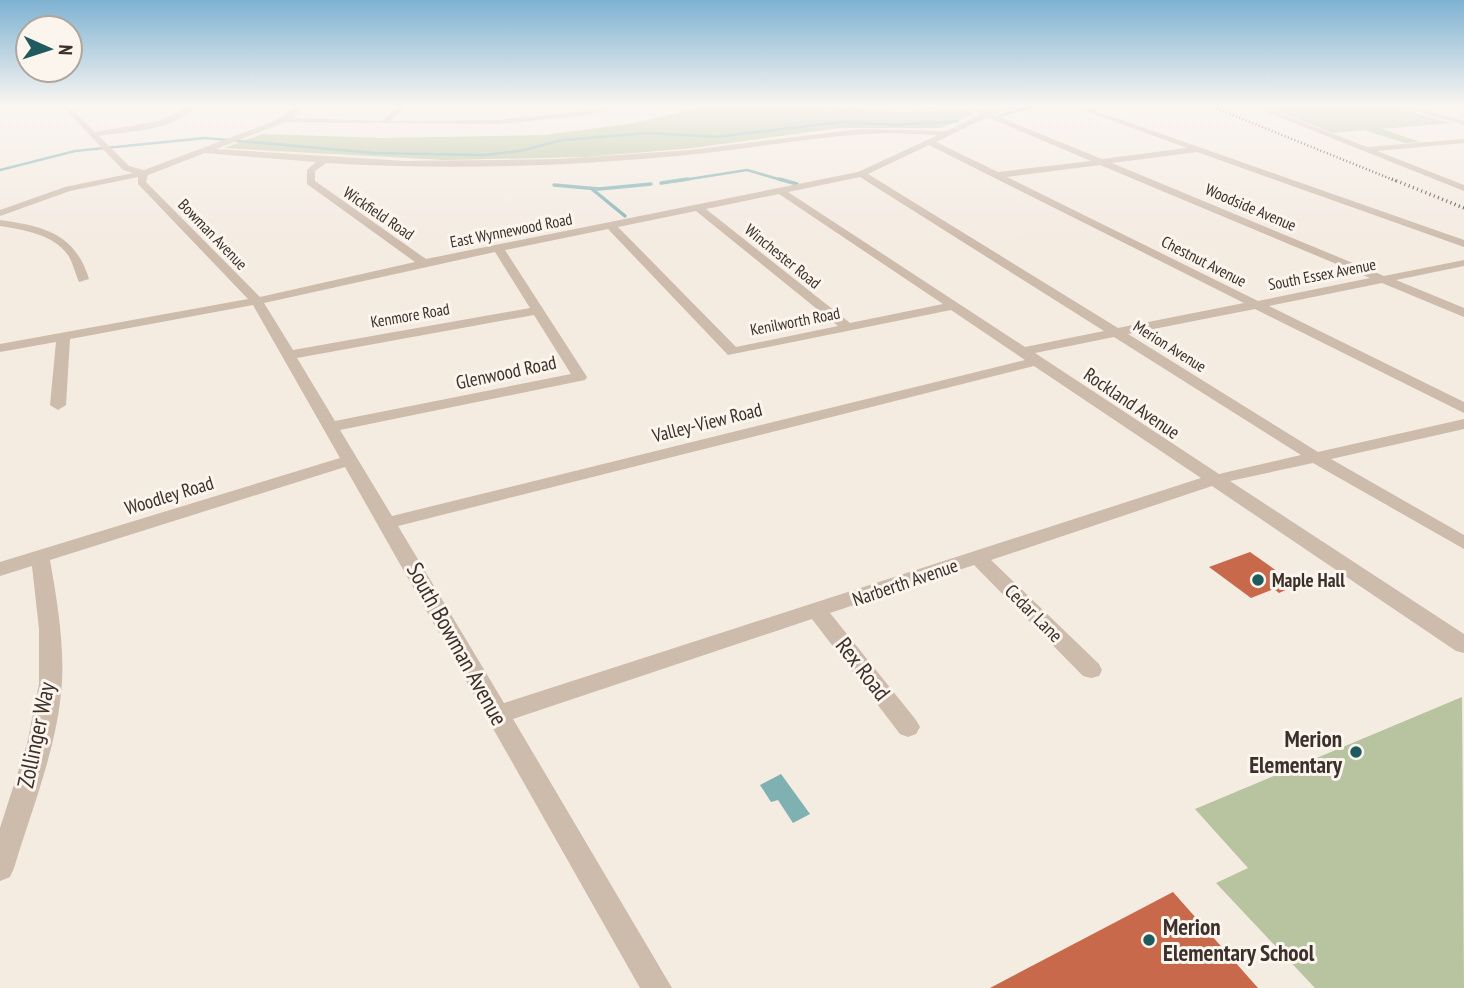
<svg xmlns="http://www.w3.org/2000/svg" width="1464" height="988" font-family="'PT Sans Narrow',sans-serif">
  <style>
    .green { fill: #b8c4a0 }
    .water { fill: #7fb0b2 }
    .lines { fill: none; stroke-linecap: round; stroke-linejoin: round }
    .stream-far1 { stroke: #7fb0b2; stroke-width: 2.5 }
    .stream { stroke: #7fb0b2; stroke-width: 3.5 }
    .building { fill: #c8694b }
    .minor { fill: #cdbbac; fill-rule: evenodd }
    .rail-far1 { stroke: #3b302b; stroke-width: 2.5; stroke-dasharray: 1 2.5; stroke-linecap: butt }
    .rail { stroke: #3b302b; stroke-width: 3.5; stroke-dasharray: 1 3.5; stroke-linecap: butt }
    .poi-dot { fill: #1f5a5e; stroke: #fbf5ee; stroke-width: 2.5 }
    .labels { text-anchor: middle; stroke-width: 6; stroke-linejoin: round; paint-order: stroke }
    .far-street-label { font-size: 16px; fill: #3b302b; stroke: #fbf5ee }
    .street-label { font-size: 19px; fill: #3b302b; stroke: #fbf5ee }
    .poi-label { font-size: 19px; font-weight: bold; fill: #3b302b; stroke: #fbf5ee; text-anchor: start }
    .near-street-label { font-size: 23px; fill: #3b302b; stroke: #fbf5ee }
    .near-poi-label { font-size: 23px; font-weight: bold; fill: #3b302b; stroke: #fbf5ee; text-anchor: end }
  </style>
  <rect width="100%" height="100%" fill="#f4ebe1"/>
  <!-- green -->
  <g class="green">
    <polygon points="707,106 811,106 901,112 967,110 973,114 941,128 840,128 693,148 585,157 445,160 224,148 262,134 382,138 544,135 628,124"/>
    <polygon points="1264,106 1391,106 1451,123 1382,129 1420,142 1405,143 1364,130 1333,133"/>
    <polygon points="1462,697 1464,988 1315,988 1216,883 1248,868 1195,809"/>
  </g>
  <!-- water -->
  <polygon class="water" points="781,774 810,814 793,823 778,800 771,802 760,785"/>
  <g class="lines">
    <!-- stream-far1 -->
    <g class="stream-far1">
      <polyline points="999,116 1034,106"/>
      <polyline points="0,170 75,151 205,138 375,153 484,155 520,151 562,140 649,133 715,137 841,122 897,125 958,121"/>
      <polyline points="677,181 747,170 785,181"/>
    </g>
    <!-- stream -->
    <g class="stream">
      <polyline points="779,179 797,184"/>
      <polyline points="661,183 688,179"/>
      <polyline points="554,185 599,189 651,184"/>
      <polyline points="592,189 625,216"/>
    </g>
  </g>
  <!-- building -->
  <g class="building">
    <polygon points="1250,552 1281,574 1296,585 1279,593 1274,589 1251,598 1209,567"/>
    <polygon points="1173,892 1258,988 990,988"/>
  </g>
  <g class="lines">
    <!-- minor -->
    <g class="minor">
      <path d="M62,106H69L95,132L159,121L189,106H196C175,131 130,131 99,136L129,166L144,170L275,121L297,106H305L293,118L381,121L400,106H407L390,121L498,120L628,106L582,116L498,124L285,122L216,149L406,161L559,159L690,150L860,129L947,131L981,114L964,106H973L987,112L1019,106L994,115L1102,159L1187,148L1072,106H1082L1464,240V247L1197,152L1112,163L1384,276L1464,260V266L1396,280L1464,308V317L1382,283L1269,306L1464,402V413L1255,309L1128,334L1318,452L1464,419V429L1331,459L1464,535V549L1313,463L1230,481L1464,634V653L1456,651L1212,486L991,560L1099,664L1102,670L1099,676L1091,678L1083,676L974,565L830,613L916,720L920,727L916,734L908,737L900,734L812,619L513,719L672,988H640L345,467L50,560C57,600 64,641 62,682C58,746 32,808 14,868L10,877L0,881V828L27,744L39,684V629L32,566L0,576V562L340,458L253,305L70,339L66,405L58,410L50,405L56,342L0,352V344L248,299L138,184V177L70,191L0,216V210L65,187L133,173L123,170ZM987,117L1091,161L998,172L936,142ZM888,133L938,135L858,172L426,259L315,181V171L326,163C443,170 560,167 677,156C748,150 817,135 888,133ZM929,145L1244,303L1118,328L868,174ZM205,153L316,162L307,170V184L415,262L260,297L146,182L148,175ZM1100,165L1370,278L1258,301L1007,177ZM860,177L1104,331L1025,347L788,192ZM779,194L943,304L850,323L706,209ZM696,211L838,326L736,347L618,227ZM608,229L728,355L951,310L1025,360L392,516L340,430L585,380L587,377L505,250ZM495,252L530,308L293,350L264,303ZM534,315L571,374L335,421L297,358ZM1114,337L1301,455L1219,474L1035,353ZM1034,366L1201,478L504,703L398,526Z"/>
      <polygon points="1251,106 1261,106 1367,147 1464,139 1464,143 1377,151 1464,185 1464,191"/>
      <polygon points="1398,106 1409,106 1464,121 1464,125"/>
      <path d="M0,220C43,226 75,233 89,279L79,282C75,273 73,263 68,255C53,234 24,230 0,226Z"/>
    </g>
    <!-- rail-far1 -->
    <polyline class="rail-far1" points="1210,106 1396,181"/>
    <!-- rail -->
    <polyline class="rail" points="1392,179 1464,208"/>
  </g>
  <!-- sky -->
  <linearGradient id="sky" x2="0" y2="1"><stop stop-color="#7eb2d2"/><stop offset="0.43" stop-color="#faf6f2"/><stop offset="1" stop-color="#faf6f2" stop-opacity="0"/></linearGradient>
  <rect width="1464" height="244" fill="url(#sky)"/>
  <!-- markers -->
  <g class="poi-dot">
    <circle cx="1258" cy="580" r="7"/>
    <circle cx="1356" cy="752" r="7"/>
    <circle cx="1149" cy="940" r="7"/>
  </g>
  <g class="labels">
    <!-- far-street labels -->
    <g class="far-street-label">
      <text transform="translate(1251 207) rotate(23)" y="6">Woodside Avenue</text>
      <text transform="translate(379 213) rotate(34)" y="6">Wickfield Road</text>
      <text transform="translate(511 230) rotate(-11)" y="6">East Wynnewood Road</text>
      <text transform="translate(213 234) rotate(46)" y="6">Bowman Avenue</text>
      <text transform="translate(783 256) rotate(39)" y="6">Winchester Road</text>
      <text transform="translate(1204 261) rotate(27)" y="6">Chestnut Avenue</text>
      <text transform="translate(1322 274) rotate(-11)" y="6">South Essex Avenue</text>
      <text transform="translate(410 315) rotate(-10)" y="6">Kenmore Road</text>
      <text transform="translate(795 321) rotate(-11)" y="6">Kenilworth Road</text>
      <text transform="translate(1170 346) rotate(32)" y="6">Merion Avenue</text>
    </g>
    <!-- street labels -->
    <g class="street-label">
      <text transform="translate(506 372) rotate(-12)" y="7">Glenwood Road</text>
      <text transform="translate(1132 403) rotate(34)" y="7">Rockland Avenue</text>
      <text transform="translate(707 422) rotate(-14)" y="7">Valley-View Road</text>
      <text transform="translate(169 495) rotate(-17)" y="7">Woodley Road</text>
      <text transform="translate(905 582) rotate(-19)" y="7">Narberth Avenue</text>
      <text transform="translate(1034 613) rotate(45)" y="7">Cedar Lane</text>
    </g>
    <!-- poi labels -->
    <g class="poi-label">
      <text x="1272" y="587">Maple Hall</text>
    </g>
    <!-- near-street labels -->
    <g class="near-street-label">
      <text transform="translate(457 644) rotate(61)" y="8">South Bowman Avenue</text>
      <text transform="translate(863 669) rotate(52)" y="8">Rex Road</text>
      <text transform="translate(36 735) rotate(-78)" y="8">Zollinger Way</text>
    </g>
    <!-- near-poi labels -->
    <g class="near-poi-label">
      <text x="1342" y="747">Merion<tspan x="1342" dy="26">Elementary</tspan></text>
      <text x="1163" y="935" text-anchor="start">Merion<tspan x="1163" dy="26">Elementary School</tspan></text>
    </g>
  </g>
  <!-- north arrow -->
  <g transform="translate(49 49) rotate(93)"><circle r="33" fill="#fbf5ee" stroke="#aea6a0" stroke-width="2"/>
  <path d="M0-5L12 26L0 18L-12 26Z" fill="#1f5a5e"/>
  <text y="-10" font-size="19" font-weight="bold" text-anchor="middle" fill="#3b302b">N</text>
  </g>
</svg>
